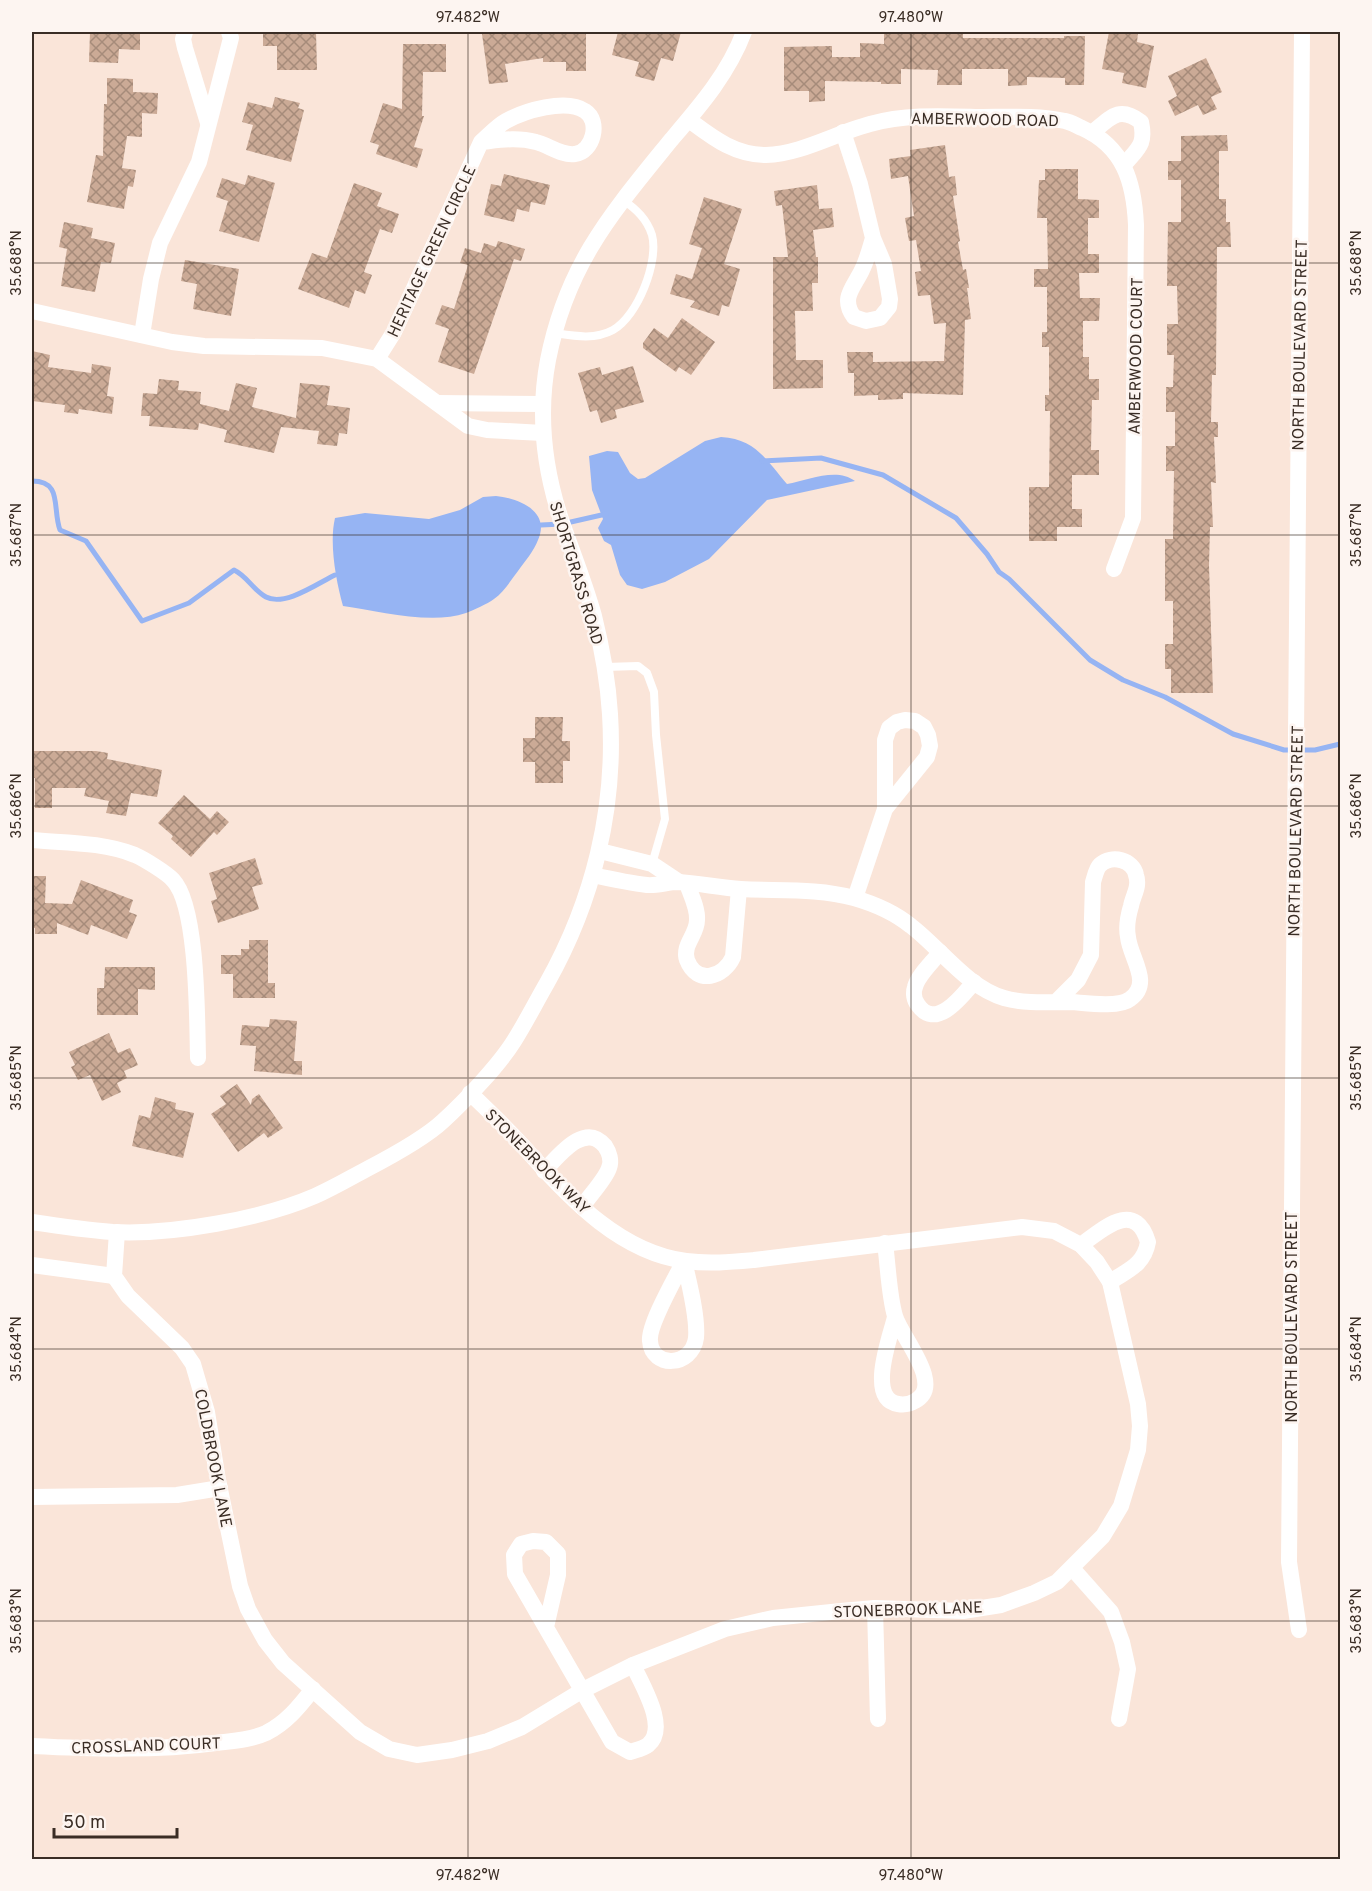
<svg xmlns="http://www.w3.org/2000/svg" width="1372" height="1891" font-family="Overpass,sans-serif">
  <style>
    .water { fill: #96b4f3 }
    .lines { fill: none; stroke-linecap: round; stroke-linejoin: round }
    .stream { stroke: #96b4f3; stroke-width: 5 }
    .building { fill: url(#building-cross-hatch) }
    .lane { stroke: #fff; stroke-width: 8 }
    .street { stroke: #fff; stroke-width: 16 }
    .ticks { fill: none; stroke: #3a2d25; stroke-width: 1.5; stroke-opacity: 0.45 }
    .labels { text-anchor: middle; stroke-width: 5; stroke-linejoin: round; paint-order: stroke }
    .street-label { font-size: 16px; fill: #3a2d25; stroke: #fdf5f1 }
    .neatline { fill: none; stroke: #3a2d25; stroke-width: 2 }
    .ticks-label { font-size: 15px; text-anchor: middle; fill: #3a2d25 }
  </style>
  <defs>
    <pattern id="building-cross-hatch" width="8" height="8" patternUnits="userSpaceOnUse" patternTransform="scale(1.5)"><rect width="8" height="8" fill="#cbaa96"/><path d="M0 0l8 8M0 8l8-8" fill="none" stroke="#a68b7a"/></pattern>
  </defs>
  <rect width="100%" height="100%" fill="#fae5d9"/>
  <!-- water -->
  <g class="water">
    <path d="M721,437C756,439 766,460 787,484C808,480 837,467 855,481L767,500L709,559L665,582L642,589L627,585L620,575L611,545L604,541L598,528L603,519L592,490L589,456L607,451L618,452L630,473L638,479L645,478L705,441Z"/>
    <path d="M496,496C518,498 551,511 538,540C534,551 525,561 518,571C511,580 504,592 494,599C487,604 474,610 466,613C431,625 378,611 343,606C336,581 329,543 335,518L365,513L429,519L460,510L483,497Z"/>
  </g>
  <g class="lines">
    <!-- stream -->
    <g class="stream">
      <polyline points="762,461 821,458 883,475 956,518 987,554 999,572 1009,579 1090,660 1123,680 1165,697 1233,734 1284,750 1315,750 1340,744"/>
      <path d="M32,481C63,481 52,508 60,530L86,541L142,621L189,603L234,570C247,576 253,590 266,597C285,607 318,583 335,575"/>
      <polyline points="541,525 562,524 606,514"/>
    </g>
  </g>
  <!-- building -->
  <g class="building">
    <polygon points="90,32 140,32 140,50 119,49 118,63 89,62"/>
    <polygon points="263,32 316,32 317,70 277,70 277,46 263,46"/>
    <polygon points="499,32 586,32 586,71 566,71 566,62 543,62 543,58 505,64 508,82 489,84 482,34"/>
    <polygon points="618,32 681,32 673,61 661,58 654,81 635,76 639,62 612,55"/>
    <polygon points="884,32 963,34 963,38 1064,38 1064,36 1085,36 1084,85 1065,85 1065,78 1027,77 1027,85 1008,86 1008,69 962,69 962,85 937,85 938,70 901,69 901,84 881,84 881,82 825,81 825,101 809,102 809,91 784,91 784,47 832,46 832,57 860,57 860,43 884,44"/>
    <polygon points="1109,32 1138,33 1137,42 1154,46 1146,88 1122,83 1124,73 1102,69"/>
    <polygon points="403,44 446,44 446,72 423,72 422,116 424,116 414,147 423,149 417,168 376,154 379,145 370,142 383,103 402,109"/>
    <polygon points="1206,58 1222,92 1211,97 1217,109 1203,115 1198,105 1175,116 1168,101 1177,96 1168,76"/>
    <polygon points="107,78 133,79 133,92 158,93 157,114 142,113 142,137 127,136 122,168 136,170 133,187 128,186 124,209 87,202 96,155 103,156 104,104 107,104"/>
    <polygon points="275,97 300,103 298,108 304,110 291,162 246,150 253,125 242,122 248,102 272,108"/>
    <polygon points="1227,135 1228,151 1219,151 1219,199 1226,199 1226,222 1230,222 1231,247 1217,247 1216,375 1212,375 1211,422 1218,422 1218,437 1214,437 1216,483 1211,482 1213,527 1210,527 1209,565 1213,693 1171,693 1171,669 1165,669 1165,644 1173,644 1173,601 1165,601 1165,539 1173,539 1174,471 1166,471 1166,446 1175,446 1175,412 1166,412 1166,387 1173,387 1174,355 1167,355 1167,324 1178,324 1177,286 1167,286 1168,222 1181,222 1181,180 1168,180 1168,161 1181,161 1181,136"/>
    <polygon points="945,145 949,177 955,176 957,195 953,196 960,241 958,242 963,270 966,269 969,288 967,288 971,319 965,320 963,395 903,393 903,399 878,400 878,395 854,396 854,373 848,373 847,352 873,352 873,362 944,361 946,323 934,324 930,295 918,296 915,272 921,271 916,240 909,241 905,218 914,216 908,176 891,179 889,159 911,156 910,150"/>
    <polygon points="1045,169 1078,169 1078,199 1099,200 1099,218 1088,218 1088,254 1099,254 1099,273 1079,273 1080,298 1100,298 1099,321 1083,321 1083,357 1089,357 1089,379 1099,379 1099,400 1092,400 1091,450 1099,450 1099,475 1072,475 1072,509 1082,509 1082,527 1057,527 1057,541 1029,541 1029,487 1049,487 1050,411 1045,411 1045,395 1049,395 1049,347 1042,347 1042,332 1047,332 1047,287 1034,287 1034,269 1048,269 1047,218 1037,218 1039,180 1045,180"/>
    <polygon points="504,174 550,185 545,205 531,202 529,212 517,209 514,222 484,215 491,184 501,186"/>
    <polygon points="248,175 275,183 259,242 219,231 228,201 216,197 222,178 245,185"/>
    <polygon points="354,183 382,193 377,206 399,214 392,233 380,229 364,272 372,275 365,294 355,290 349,308 298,289 312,253 327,258"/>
    <polygon points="817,185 819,209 832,208 834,227 813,230 816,257 818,257 818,283 812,283 813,311 795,311 796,360 823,360 823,388 773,389 773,257 788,257 782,205 776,206 774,191"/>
    <polygon points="704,197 742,209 724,264 740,269 729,307 722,305 719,316 690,307 695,301 670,294 676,274 692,279 702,248 689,244"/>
    <polygon points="64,222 93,228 91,238 115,243 111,263 101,262 95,292 61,286 67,249 59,247"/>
    <polygon points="498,241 525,249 521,261 514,259 474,374 438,362 449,329 435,324 442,305 454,309 468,265 460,263 465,248 481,253 484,243 496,247"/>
    <polygon points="185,260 239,269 231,316 193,309 197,284 181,281"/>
    <polygon points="682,318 715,342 691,375 679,367 676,372 643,348 643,343 654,328 668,338"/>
    <polygon points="32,351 50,355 48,367 91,373 92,364 111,367 107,396 114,397 112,414 79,409 78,414 64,412 65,405 32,401"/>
    <polygon points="633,366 644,402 615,410 617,418 601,423 597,410 590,412 578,373 600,367 602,375"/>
    <polygon points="159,379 179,381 178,390 201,392 200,404 229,411 236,383 257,388 252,407 296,418 300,383 330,386 327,405 350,408 347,434 339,433 337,446 317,444 319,431 281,427 274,453 224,442 227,430 199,423 198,430 149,426 150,416 141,416 143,393 157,394"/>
    <polygon points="535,717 563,717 562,741 570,741 570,761 563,761 563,783 535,783 535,762 523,762 523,738 535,738"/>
    <polygon points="32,751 96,751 108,753 107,759 162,770 157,797 131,793 126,816 106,813 109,801 84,796 86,788 52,788 52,808 35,808 35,778 32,778"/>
    <polygon points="184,795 210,819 217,811 229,822 217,835 214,832 191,857 171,839 173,836 158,823"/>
    <polygon points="255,858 263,884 252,887 259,909 218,923 211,901 217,899 209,873"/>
    <polygon points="32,876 46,876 45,903 72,904 81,880 133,900 129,912 137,915 127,939 91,925 88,935 57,923 57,934 35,934 35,928 32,928"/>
    <polygon points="249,940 268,940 268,983 275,983 275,998 233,998 233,974 221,974 221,955 241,955 241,949 249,949"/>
    <polygon points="105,967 155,967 155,990 138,989 138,1015 97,1015 97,988 104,988"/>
    <polygon points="270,1019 297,1021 294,1061 302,1061 302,1075 254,1071 256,1046 240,1045 242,1025 269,1027"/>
    <polygon points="109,1033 118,1053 130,1048 138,1065 124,1071 127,1078 117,1083 121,1092 102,1101 90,1075 78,1080 71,1067 75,1065 69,1052"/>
    <polygon points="237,1084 251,1105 252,1099 259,1094 283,1128 268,1138 264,1133 238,1152 211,1114 226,1104 220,1096"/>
    <polygon points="155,1097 176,1103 175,1109 194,1113 183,1158 132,1146 139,1115 150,1118"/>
  </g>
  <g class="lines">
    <!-- lane -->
    <g class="lane">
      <path d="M554,333C574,336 595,340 613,330C638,316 659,261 652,235C647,219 636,209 623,200"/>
      <polyline points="605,667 638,666 647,673 654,692 656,735 665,819 652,864"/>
    </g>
    <!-- street -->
    <g class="street">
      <polyline points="185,32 183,39 185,48 208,123"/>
      <path d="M689,120C712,137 734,155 766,155C801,154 836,133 870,124C906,114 942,116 979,117C1007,117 1037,115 1065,121C1071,122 1077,126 1082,128C1124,147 1134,182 1136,225L1133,518L1114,569"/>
      <path d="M843,132L860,184L873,238L884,264L890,299L889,307L880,318L866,321L854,317C840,298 854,287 862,270C867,260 870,248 873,238"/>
      <path d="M1092,133C1110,118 1119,105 1141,122C1146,145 1138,148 1124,165"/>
      <polyline points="32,311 172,342 204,346 322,348 377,359 468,426 487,430 543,433"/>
      <polyline points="142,335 151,279 160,243 199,162 231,38 229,32"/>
      <path d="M377,359L394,332L481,142C489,135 497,126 506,121C524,111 566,98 585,111C601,121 593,152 575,154C561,156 549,145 536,142C517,137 500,140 481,142"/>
      <polyline points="437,403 543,404"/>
      <path d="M32,840C65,843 103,842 135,855C144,859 167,873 173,880C198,906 197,1020 198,1058"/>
      <polyline points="600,851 652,864 679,882"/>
      <path d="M593,875C611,879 629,883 647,885C657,886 668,882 678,882C699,883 720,888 741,889C779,891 818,888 854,898C875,904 895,913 911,926C940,948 968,988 1004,998C1025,1004 1050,1002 1072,1002C1086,1003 1119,1008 1130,999C1153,983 1130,958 1128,937C1126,927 1128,916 1131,906C1133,895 1140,887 1136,875C1133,860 1112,854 1100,865C1096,869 1095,876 1093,882L1091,955L1078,980L1056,1002"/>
      <path d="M687,884C691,895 698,909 697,920C697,935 682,945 687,960C697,986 724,977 733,957L739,889"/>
      <polyline points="855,898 885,809 885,740 889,728 897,722 905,720 915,721 924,727 928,735 930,746 927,757 885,809"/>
      <path d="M940,952C933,962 918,975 915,987C913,993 914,1000 918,1005C936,1031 962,996 974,982"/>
      <path d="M544,1171C558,1157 584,1121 605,1146C609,1152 612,1161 609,1168C605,1180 589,1196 582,1207"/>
      <path d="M32,1222C58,1226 86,1230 113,1232C172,1235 262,1219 315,1196C333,1188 350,1178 367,1169C390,1157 425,1138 443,1121C465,1101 499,1065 514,1041C526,1022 536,1002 547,983C593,901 616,809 610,714C608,681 602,648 594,616C586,587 575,559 565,531C545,476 537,418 548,360C567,264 611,214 671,140C700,106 728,74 744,32"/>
      <path d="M117,1232L114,1276L128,1296L182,1348L193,1364L207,1412L218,1480L240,1586L248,1609L265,1640L283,1663L360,1732L389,1749L417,1755L452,1750L488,1741L522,1727L583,1690L633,1665L725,1629L773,1618L841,1611L875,1608L963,1611L1001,1605L1034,1593L1057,1582L1103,1536L1121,1506L1138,1450L1140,1426L1138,1404L1110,1282L1097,1262L1081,1245L1054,1231L1022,1227L754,1260C731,1262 709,1264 686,1261C622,1253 571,1200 531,1155C512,1133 491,1113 470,1093"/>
      <path d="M885,1243C888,1265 889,1296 895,1316C901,1337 945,1385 915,1401C910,1404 904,1405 898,1404C866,1399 891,1335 895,1317"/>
      <path d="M1081,1245C1103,1229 1135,1199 1148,1242C1144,1265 1128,1270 1110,1282"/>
      <path d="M684,1261C689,1282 698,1318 696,1338C692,1367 652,1369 650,1341C648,1325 676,1277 684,1261Z"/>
      <polyline points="32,1265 114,1276"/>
      <polyline points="32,1497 177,1495 220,1488"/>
      <polyline points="1072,1568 1111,1612 1122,1642 1128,1669 1119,1719"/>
      <polyline points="875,1608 878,1719"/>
      <path d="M546,1627L558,1575V1554L546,1542L533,1541L521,1544L514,1555L515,1574L612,1742L630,1752C635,1750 643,1749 648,1745C669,1728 642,1685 633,1665"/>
      <polyline points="1299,1630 1289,1562 1302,32"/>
      <path d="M32,1746C93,1749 156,1751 216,1743C232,1741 251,1740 266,1733C286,1723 299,1707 313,1689"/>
    </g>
  </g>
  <!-- ticks -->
  <path class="ticks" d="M468,32V1860M911,32V1860M32,263H1340M32,535H1340M32,806H1340M32,1078H1340M32,1349H1340M32,1621H1340"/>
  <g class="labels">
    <!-- street labels -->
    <g class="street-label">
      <text transform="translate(985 119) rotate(1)" y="6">AMBERWOOD ROAD</text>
      <text transform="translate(431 251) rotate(-65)" y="6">HERITAGE GREEN CIRCLE</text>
      <text transform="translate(1299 345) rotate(-89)" y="6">NORTH BOULEVARD STREET</text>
      <text transform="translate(1135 356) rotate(-89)" y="6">AMBERWOOD COURT</text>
      <text transform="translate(577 573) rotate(73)" y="6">SHORTGRASS ROAD</text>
      <text transform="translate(1295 831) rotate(-89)" y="6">NORTH BOULEVARD STREET</text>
      <text transform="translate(538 1161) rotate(45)" y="6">STONEBROOK WAY</text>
      <text transform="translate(1291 1317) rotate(-90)" y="6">NORTH BOULEVARD STREET</text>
      <text transform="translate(214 1458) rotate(79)" y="6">COLDBROOK LANE</text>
      <text transform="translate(908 1609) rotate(-2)" y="6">STONEBROOK LANE</text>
      <text transform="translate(146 1745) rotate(-2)" y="6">CROSSLAND COURT</text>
    </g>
  </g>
  <!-- border -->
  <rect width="1372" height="1891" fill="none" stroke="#fdf5f1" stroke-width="66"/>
  <!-- scale -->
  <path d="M54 1828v9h123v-9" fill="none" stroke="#3a2d25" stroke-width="3"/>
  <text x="63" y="1828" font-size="18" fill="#3a2d25" stroke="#fdf5f1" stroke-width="4.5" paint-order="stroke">50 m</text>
  <rect x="33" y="33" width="1306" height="1825" class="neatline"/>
  <g class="ticks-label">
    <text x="468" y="22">97.482°W</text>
    <text x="911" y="22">97.480°W</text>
    <text transform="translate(16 263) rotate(-90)" y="5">35.688°N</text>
    <text transform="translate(1356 263) rotate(-90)" y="5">35.688°N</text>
    <text transform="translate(16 535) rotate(-90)" y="5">35.687°N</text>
    <text transform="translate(1356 535) rotate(-90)" y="5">35.687°N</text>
    <text transform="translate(16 806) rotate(-90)" y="5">35.686°N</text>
    <text transform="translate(1356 806) rotate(-90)" y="5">35.686°N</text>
    <text transform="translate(16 1078) rotate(-90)" y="5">35.685°N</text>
    <text transform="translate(1356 1078) rotate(-90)" y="5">35.685°N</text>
    <text transform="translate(16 1349) rotate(-90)" y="5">35.684°N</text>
    <text transform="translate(1356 1349) rotate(-90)" y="5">35.684°N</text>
    <text transform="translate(16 1621) rotate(-90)" y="5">35.683°N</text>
    <text transform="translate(1356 1621) rotate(-90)" y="5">35.683°N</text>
    <text x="468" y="1880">97.482°W</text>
    <text x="911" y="1880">97.480°W</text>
  </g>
</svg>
